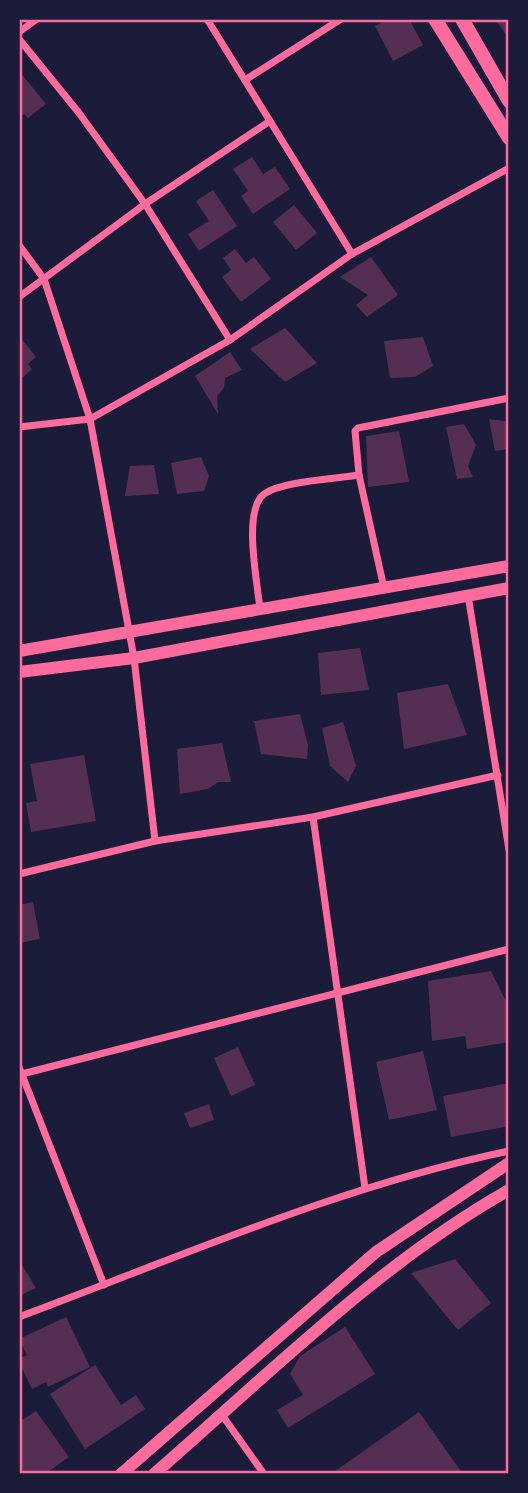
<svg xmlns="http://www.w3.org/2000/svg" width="528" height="1493" font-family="Montserrat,sans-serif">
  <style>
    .building { fill: #542f53 }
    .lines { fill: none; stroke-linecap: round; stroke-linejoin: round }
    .minor { stroke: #ff6b9d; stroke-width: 7 }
    .tertiary { stroke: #ff6b9d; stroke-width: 12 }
    .secondary { stroke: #ff6b9d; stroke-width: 14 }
    .neatline { fill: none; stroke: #ff6b9d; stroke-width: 2.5 }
  </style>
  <rect width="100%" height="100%" fill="#1b1b3a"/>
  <!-- building -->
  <g class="building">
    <polygon points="388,19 409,19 423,45 393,61 375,26"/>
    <polygon points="495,19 509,19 509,39"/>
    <polygon points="19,71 46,104 28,118 24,114 19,118"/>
    <polygon points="252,157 263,174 275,167 290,189 253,214 241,196 248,191 233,169"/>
    <polygon points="213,190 237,226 199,251 188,234 209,221 196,201"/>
    <polygon points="294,205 317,233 296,250 273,222"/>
    <polygon points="235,249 246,263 254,257 271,279 241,302 222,277 231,270 223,258"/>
    <polygon points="371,257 398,295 367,317 356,305 368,295 340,277"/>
    <polygon points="285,328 317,363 285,382 250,349"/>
    <polygon points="19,336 36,357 28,364 32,369 22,378"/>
    <polygon points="423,337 433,366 415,377 390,378 384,341"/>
    <polygon points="230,352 242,370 225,378 224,388 217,396 218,414 195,376"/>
    <polygon points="489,419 505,421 509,428 509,449 495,451"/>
    <polygon points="464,424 476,445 468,466 473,477 457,479 446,427"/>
    <polygon points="399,431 409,482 368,487 366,436"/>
    <polygon points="201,457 209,476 204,491 177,494 171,463"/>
    <polygon points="154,465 159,494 125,496 130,466"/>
    <polygon points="360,648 369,690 321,695 318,653"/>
    <polygon points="448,684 467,735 404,749 397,693"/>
    <polygon points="300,714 308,745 307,759 261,754 254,721"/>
    <polygon points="343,722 356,766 348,782 330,766 322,728"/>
    <polygon points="222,743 231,782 218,782 208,789 180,794 177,749"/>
    <polygon points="84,755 96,821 31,832 26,803 37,801 30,764"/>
    <polygon points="33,902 40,939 19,943 19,905"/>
    <polygon points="491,971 509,1007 509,1042 467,1049 465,1036 432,1041 428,981"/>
    <polygon points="238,1047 255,1085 231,1096 214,1058"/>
    <polygon points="423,1051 437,1110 389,1120 376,1062"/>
    <polygon points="509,1083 509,1126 451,1137 443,1096"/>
    <polygon points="209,1104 214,1120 190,1128 184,1113"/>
    <polygon points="455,1259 491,1303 458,1330 411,1273"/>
    <polygon points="19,1260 36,1288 19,1296"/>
    <polygon points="66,1317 90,1367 48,1387 46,1382 32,1389 19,1362 19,1359 27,1355 19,1339"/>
    <polygon points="345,1327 375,1374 288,1428 277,1410 303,1395 290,1374 300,1356"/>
    <polygon points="95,1365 121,1405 136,1395 145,1409 85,1449 50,1394"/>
    <polygon points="36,1411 69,1457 45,1474 19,1474 19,1422"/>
    <polygon points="419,1412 463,1474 331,1474"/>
  </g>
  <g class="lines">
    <!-- minor -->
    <g class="minor">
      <polyline points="207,19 352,254"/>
      <polyline points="19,32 37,19"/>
      <polyline points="19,39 79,113 145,204 230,340"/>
      <polyline points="245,80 341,19"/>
      <polyline points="19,245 44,279 90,419 134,658 155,841"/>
      <polyline points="19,297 145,204 270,121"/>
      <polyline points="19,427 90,419 230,340 352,254 509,168"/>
      <polyline points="384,588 359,475 355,431 358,428 509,398"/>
      <polyline points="468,595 509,850"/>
      <path d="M260,610C258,585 242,511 264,494C282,481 336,479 359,475"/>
      <polyline points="313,817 365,1188"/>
      <polyline points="19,874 155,841 313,817 498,775"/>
      <polyline points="19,1067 104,1285"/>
      <polyline points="22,1074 509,949"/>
      <path d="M19,1317C180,1257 340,1186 509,1151"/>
      <polyline points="222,1415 264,1474"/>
    </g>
    <!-- tertiary -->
    <g class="tertiary">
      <polyline points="19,651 509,566"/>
      <polyline points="19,672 134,658 509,588"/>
      <polyline points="121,1474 376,1252 509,1163"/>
      <path d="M154,1474C268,1375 377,1265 509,1190"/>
    </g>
    <!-- secondary -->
    <g class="secondary">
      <polyline points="435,19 509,138"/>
      <polyline points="462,19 509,101"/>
    </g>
  </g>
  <!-- border -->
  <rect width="528" height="1493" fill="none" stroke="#1b1b3a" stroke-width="42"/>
  <rect x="21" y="21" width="486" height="1451" class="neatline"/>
</svg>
